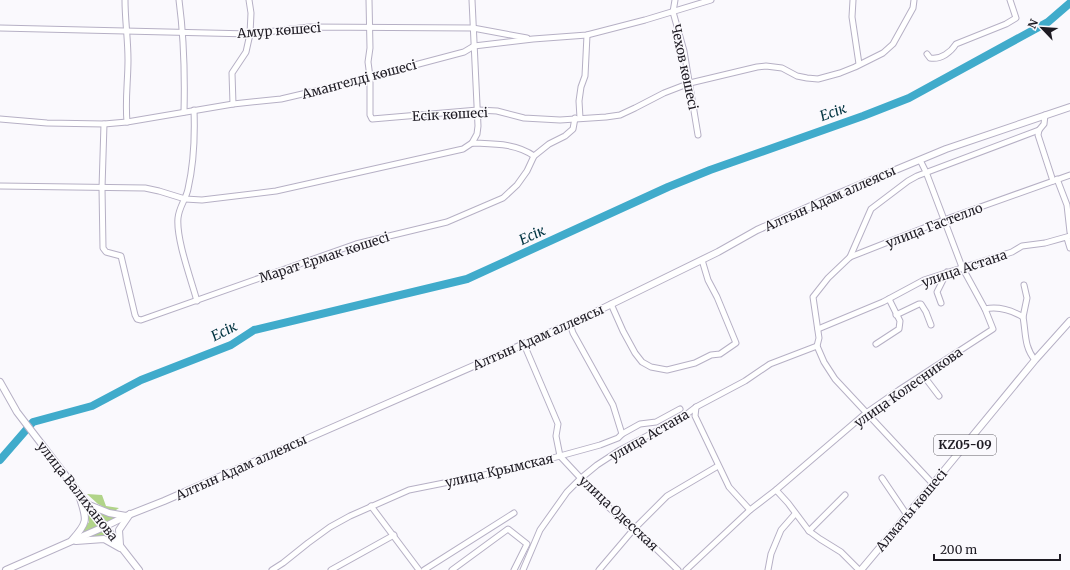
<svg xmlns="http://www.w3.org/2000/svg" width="1070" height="570" font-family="Merriweather,serif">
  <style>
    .green { fill: #b1d489 }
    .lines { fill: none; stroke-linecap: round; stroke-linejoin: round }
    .river { stroke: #40abcb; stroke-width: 8 }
    .minor-casing { stroke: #b6b0c5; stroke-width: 7 }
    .major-casing { stroke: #b6b0c5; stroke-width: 8 }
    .minor { stroke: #fff; stroke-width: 5 }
    .major { stroke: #fff; stroke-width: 6 }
    .labels { text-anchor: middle; stroke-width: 3; stroke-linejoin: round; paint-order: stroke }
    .shield { fill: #faf9fd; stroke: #605e64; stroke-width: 1 }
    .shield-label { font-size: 12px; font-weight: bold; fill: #1e1b23 }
    .street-label { font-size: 13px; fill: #1e1b23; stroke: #faf9fd }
    .water-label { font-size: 14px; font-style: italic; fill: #003340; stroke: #faf9fd }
  </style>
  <rect width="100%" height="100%" fill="#faf9fd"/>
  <!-- green -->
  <g class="green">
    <polygon points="87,494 102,495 106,506 119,508 113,512 98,504"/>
    <polygon points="92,507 121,517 106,522"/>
    <polygon points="85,509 100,525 78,537 89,522"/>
    <polygon points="104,530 116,543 86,537"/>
  </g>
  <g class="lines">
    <!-- river -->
    <polyline class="river" points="0,460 33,422 92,406 141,380 231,345 254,330 467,279 668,187 710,170 863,116 909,98 1048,22 1070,3"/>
    <defs>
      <g id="minor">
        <path d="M125,0C125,20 128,39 128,60C128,81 125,100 127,122"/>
        <path d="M179,0C184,38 185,74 184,112"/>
        <polyline points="369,0 370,48 368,62 370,77 370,115 372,119 478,110 497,111 524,118 560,120 606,117 620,115 635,108 664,93 690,83 757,67 766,66 782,68 797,76 807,78 818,79 840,73 855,67 883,53 893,44 913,8 914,0"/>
        <polyline points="472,0 478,126 477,134 472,143"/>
        <polyline points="675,0 673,12 684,51 698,135"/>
        <polyline points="853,0 852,17 859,64"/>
        <polyline points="0,28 250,34 309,27 473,28 527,38"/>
        <path d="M927,54L930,58C941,60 951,52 956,44L1006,24L1016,18L1010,0"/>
        <polyline points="233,104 232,73 246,52 250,34 251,13 249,0"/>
        <path d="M194,110C195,137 194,163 188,189C186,199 179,207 178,218C176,239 191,279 197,301"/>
        <polyline points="1045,115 1044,124 1039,130 1038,135 1053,181"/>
        <polyline points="580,118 579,101 581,87 585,76 587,35"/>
        <polyline points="0,119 47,123 104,124 127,122 233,104 281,99 328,88 464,52 474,46 533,39 587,35 645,20 711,0"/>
        <polyline points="104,124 102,188 103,248 106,252 121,256 135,315 137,319 141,320 356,244 447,222 503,198 517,185 527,171 534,156 549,144 565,136 573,129 575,118"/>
        <polyline points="1057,179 1067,205 1070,232"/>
        <path d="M0,186L145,188L159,191L185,199L202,200L276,191L463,149L472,143C493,144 516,143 534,156"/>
        <polyline points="1067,238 1070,248"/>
        <polyline points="850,257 871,209 908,181 917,176 1039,130"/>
        <polyline points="941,303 937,292 947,272"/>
        <polyline points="611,304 623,331 635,353 642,362 651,367 667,370 695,363 711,355 720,354 736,343 717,297 708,280 702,260"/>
        <path d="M985,309C999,306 1011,310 1023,317C1026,333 1024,347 1035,360"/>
        <polyline points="896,315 919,304 921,304 926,312 931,325"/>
        <polyline points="1023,317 1027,298 1024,285"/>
        <polyline points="818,329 883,302 924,280 1012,252 1022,246 1045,243 1070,236"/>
        <polyline points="525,343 526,349 558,424 556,436 560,456 603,502 633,530 649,542 678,570"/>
        <polyline points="876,344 899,329 900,321 889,299"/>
        <polyline points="923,375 939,396"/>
        <polyline points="696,407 695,416 729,487 750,510"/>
        <polyline points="622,434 640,424 656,422 680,409"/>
        <polyline points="882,478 907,515"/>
        <polyline points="933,484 835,379 824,362 817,346 819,338 813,297 828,278 850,257 944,220 1070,175"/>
        <polyline points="776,490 788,503 809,531 820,539 841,552 859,570"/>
        <polyline points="371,506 419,570"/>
        <polyline points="809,531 845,495"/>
        <polyline points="272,570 283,563 308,543 330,527 350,516 409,490 509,470 600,445 618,438 622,434 613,405 573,333 570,324"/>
        <polyline points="331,570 394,535"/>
        <polyline points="424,570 514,513"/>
        <polyline points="452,570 508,529 527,544 514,570"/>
        <polyline points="523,570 540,530 567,492 580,479 597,465 620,450 683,417 696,407 745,381 770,364 817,346"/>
        <polyline points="599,570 633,530 667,496 718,466"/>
        <polyline points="686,570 750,510 776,490 866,413 899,390 993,329 985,309 962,267 926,172 920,160"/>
        <polyline points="768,570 771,554 781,530 795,514"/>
      </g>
      <g id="major">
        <polyline points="0,382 17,412 79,493 139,570"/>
        <polyline points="89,505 109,513 126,516"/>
        <path d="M72,540C90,520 86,519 79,495"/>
        <polyline points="76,541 104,539 120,548"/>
        <polyline points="120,545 119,530 130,514"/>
        <polyline points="6,570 106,526 126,516 164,501 579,320 718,252 757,230 840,193 946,149 1070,107"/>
        <polyline points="861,570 933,484 1035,360 1070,321"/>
      </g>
    </defs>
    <!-- minor casing -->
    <use href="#minor" class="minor-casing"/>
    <!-- major casing -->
    <use href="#major" class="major-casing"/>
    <!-- minor -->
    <use href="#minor" class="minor"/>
    <!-- major -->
    <use href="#major" class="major"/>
  </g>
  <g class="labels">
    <!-- shield labels -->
    <rect class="shield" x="934" y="435" width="62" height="20" rx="3"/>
    <g class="shield-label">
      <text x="965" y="449">KZ05-09</text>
    </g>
    <!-- street labels -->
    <g class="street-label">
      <text transform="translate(279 30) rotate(-4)" y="5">Амур көшесі</text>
      <text transform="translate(685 67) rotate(78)" y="5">Чехов көшесі</text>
      <text transform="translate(359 79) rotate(-15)" y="5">Амангелді көшесі</text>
      <text transform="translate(450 114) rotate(-3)" y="5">Есік көшесі</text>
      <text transform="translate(830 198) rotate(-24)" y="5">Алтын Адам аллеясы</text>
      <text transform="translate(934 225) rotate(-21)" y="5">улица Гастелло</text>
      <text transform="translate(324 257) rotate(-18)" y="5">Марат Ермак көшесі</text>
      <text transform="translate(964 268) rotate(-19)" y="5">улица Астана</text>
      <text transform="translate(538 337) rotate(-24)" y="5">Алтын Адам аллеясы</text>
      <text transform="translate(908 387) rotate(-35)" y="5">улица Колесникова</text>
      <text transform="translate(649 435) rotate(-30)" y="5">улица Астана</text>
      <text transform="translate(241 467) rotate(-24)" y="5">Алтын Адам аллеясы</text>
      <text transform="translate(499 470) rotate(-13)" y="5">улица Крымская</text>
      <text transform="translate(78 491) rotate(52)" y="5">улица Валиханова</text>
      <text transform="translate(911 510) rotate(-50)" y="5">Алматы көшесі</text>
      <text transform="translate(619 513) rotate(43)" y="5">улица Одесская</text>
    </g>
    <!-- water labels -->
    <g class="water-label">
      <text transform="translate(833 112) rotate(-20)" y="5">Есік</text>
      <text transform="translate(532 235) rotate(-25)" y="5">Есік</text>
      <text transform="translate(224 331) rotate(-27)" y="5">Есік</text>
    </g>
  </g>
  <!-- north arrow -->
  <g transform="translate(1042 28) rotate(295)" stroke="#faf9fd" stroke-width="3" paint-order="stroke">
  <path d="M0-3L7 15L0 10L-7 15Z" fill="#1e1b23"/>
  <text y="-6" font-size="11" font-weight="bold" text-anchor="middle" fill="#1e1b23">N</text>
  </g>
  <!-- scale -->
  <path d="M934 554v6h126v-6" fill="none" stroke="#1e1b23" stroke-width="2"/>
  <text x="940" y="554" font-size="12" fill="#1e1b23" stroke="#faf9fd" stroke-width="3" paint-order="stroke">200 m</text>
</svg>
